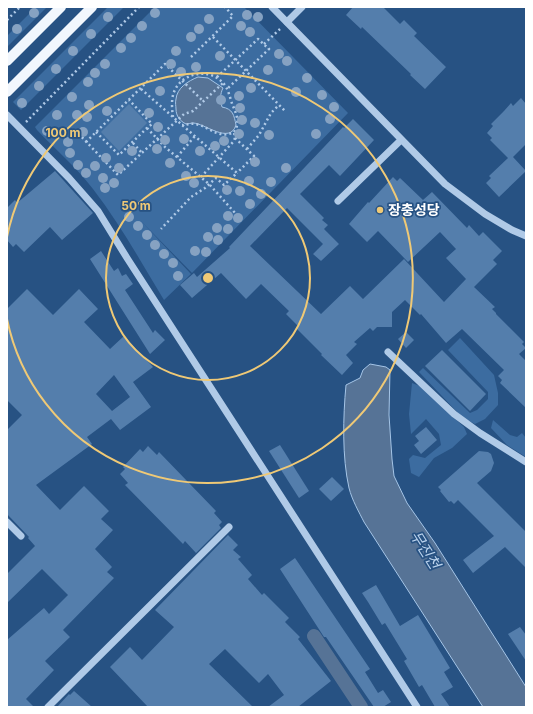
<svg xmlns="http://www.w3.org/2000/svg" width="533" height="714" font-family="Inter,'Noto Sans KR',sans-serif">
  <style>
    .green { fill: #3c6ca0 }
    .water { fill: #567396; stroke: #a5c5e7 }
    .lines { fill: none; stroke-linecap: round; stroke-linejoin: round }
    .canal { stroke: #567396; stroke-width: 14 }
    .building { fill: #547eac; fill-rule: evenodd }
    .path { stroke: #b0cae7; stroke-width: 2.5; stroke-dasharray: 2 3; stroke-linecap: butt }
    .minor { stroke: #b0cae7; stroke-width: 7 }
    .major { stroke: #f2f7fd; stroke-width: 10 }
    .tree { fill: #86a2c2 }
    .ring { fill: none; stroke: #efc976; stroke-width: 2 }
    .poi-dot { fill: #efc976; stroke: #275283; stroke-width: 1.5 }
    .labels { text-anchor: middle; stroke-width: 3.5; stroke-linejoin: round; paint-order: stroke }
    .poi-label { font-size: 14px; font-weight: bold; fill: #fff; stroke: #275283; text-anchor: start }
    .water-label { font-size: 15px; font-style: italic; fill: #bcd4ee; stroke: #275283 }
    .centre { fill: #efc976; stroke: #275283; stroke-width: 2 }
    .ring-label { font-size: 12px; text-anchor: middle; font-weight: bold; fill: #efc976; stroke: #275283; stroke-width: 3.5; stroke-linejoin: round; paint-order: stroke }
  </style>
  <rect width="100%" height="100%" fill="#275283"/>
  <!-- green -->
  <g class="green">
    <polygon points="36,7 47,7 7,47 7,36"/>
    <polygon points="108,7 124,7 21,110 13,102"/>
    <path d="M155,7H244L348,113L192,273L140,220L191,274L164,300C141,262 120,224 93,189C77,168 55,149 37,130L35,127Z"/>
    <polygon points="460,338 494,375 498,393 498,405 485,419 475,424 463,418 419,372 423,368 470,413 477,410 488,399 488,392 448,350"/>
    <polygon points="412,383 425,388 442,407 464,427 467,434 452,448 434,458 419,477 411,473 409,459 413,455 425,458 441,445 439,434 426,419 411,434 409,414"/>
    <polygon points="493,420 510,435 517,437 522,433 526,438 526,457 507,445 491,428"/>
  </g>
  <!-- water -->
  <g class="water">
    <path d="M198,77L208,78L223,88C220,94 220,100 222,107C233,109 234,115 236,125C230,145 204,123 193,123C192,123 187,124 186,124C180,121 176,116 176,109C176,106 175,103 176,99C177,88 188,81 198,77Z"/>
    <path d="M370,364L386,367L390,370L389,415L392,459L394,476L407,503L435,543L526,687V707H483L364,522C359,512 352,500 349,488C342,457 343,417 346,385L360,378L363,370Z"/>
  </g>
  <g class="lines">
    <!-- canal -->
    <polyline class="canal" points="314,636 361,707"/>
  </g>
  <!-- building -->
  <g class="building">
    <polygon points="353,7 383,7 400,24 404,20 417,33 414,36 446,67 425,89 410,75 411,74 362,27 361,29 346,15"/>
    <polygon points="521,98 526,104 526,144 513,157 526,171 499,197 486,183 491,178 489,176 508,158 490,140 492,138 487,133 493,126 491,124 504,111 511,103 513,106"/>
    <polygon points="129,104 147,123 119,151 101,132"/>
    <polygon points="353,119 374,140 340,176 329,165 300,194 324,218 322,220 328,225 324,229 339,244 321,261 313,254 323,244 287,208 250,246 321,314 350,286 363,299 404,259 444,302 466,279 446,258 456,249 440,232 408,262 378,231 367,242 349,224 368,202 369,203 393,177 397,181 400,178 423,200 432,192 467,228 469,225 479,236 483,232 502,251 493,260 497,264 474,287 495,307 492,309 496,313 496,314 524,342 522,344 526,348 519,354 526,361 526,408 500,383 502,380 498,376 504,370 462,329 446,343 421,314 420,315 405,300 392,312 392,327 377,327 373,331 370,328 354,342 357,344 346,355 353,363 342,375 321,355 322,354 296,328 298,326 286,314 289,311 261,284 246,299 221,273 192,298 180,285 194,273 197,277 230,248 229,247 343,127 344,128"/>
    <polygon points="55,171 93,213 62,240 50,227 24,252 16,244 13,247 7,240 7,208 15,200 17,203"/>
    <polygon points="101,251 114,271 118,268 122,276 126,274 133,284 125,290 153,333 155,330 165,340 150,354 90,259"/>
    <path d="M27,289L53,315L79,289L98,309L84,322L110,349L124,336L153,367L133,382L151,407L120,430L111,419L87,437L92,444L36,485L60,510L84,486L109,511L101,519L113,530L95,549L112,567L107,572L114,578L63,630L70,637L45,661L54,670L26,699L34,707H7V640L44,608L49,614L68,595L42,569L7,603V574L35,546L28,538L29,537L7,514V430L22,415L7,400V309ZM114,375L130,397L112,411L96,394Z"/>
    <polygon points="406,332 414,340 406,348 398,339"/>
    <polygon points="442,350 486,394 470,411 425,366"/>
    <polygon points="426,427 437,440 421,454 414,445 419,441 415,436"/>
    <polygon points="280,445 309,491 299,498 269,451"/>
    <polygon points="148,446 157,455 159,452 216,511 214,513 222,522 219,525 221,528 196,553 185,541 183,544 125,485 128,483 120,474 125,469 123,467 140,449 143,452"/>
    <polygon points="479,451 488,452 491,454 494,463 491,471 477,483 526,532 526,568 505,547 473,573 463,560 494,536 458,500 454,504 451,501 449,502 440,491 441,490 438,487"/>
    <polygon points="332,477 344,489 331,501 319,489"/>
    <polygon points="228,535 238,545 233,550 241,557 238,559 252,575 248,579 262,595 264,593 289,618 285,622 300,637 298,639 331,681 298,707 268,707 284,695 268,674 259,683 225,649 209,664 253,707 148,707 110,667 130,647 142,660 174,627 155,610"/>
    <polygon points="295,558 370,669 365,672 378,693 383,690 391,702 383,707 374,707 326,637 324,637 280,569"/>
    <polygon points="376,585 400,626 418,615 450,668 444,672 453,687 441,694 450,707 435,707 422,685 419,687 404,661 407,659 385,623 382,625 368,602 362,593"/>
    <polygon points="520,627 526,635 526,661 508,634"/>
    <polygon points="74,691 92,707 57,707 69,694 70,695"/>
  </g>
  <g class="lines">
    <!-- path -->
    <g class="path">
      <polyline points="7,20 20,7"/>
      <polyline points="213,37 285,111"/>
      <polyline points="264,44 280,29"/>
      <polyline points="191,57 233,16 225,7"/>
      <polyline points="217,77 258,39 269,49 227,89"/>
      <polyline points="141,89 237,173 224,185 216,178 205,188 191,197 161,229"/>
      <path d="M173,117C172,110 171,99 174,92C182,72 210,67 224,84C229,90 230,99 233,106C237,115 240,124 234,132C219,140 209,126 195,124C191,123 187,125 182,125"/>
      <polyline points="26,122 139,7"/>
      <polyline points="147,128 165,147 209,184 236,214"/>
      <polyline points="75,130 118,175 184,114 193,111 223,83"/>
      <polyline points="96,132 119,155 147,128 152,124 129,100"/>
      <polyline points="235,138 254,156 237,173"/>
      <polyline points="86,142 165,64 203,101"/>
      <polyline points="133,143 142,153"/>
      <polyline points="247,149 259,135 271,113 279,105"/>
      <polyline points="177,157 195,136"/>
      <polyline points="201,177 233,142 235,138 234,132"/>
    </g>
    <!-- minor -->
    <g class="minor">
      <polyline points="272,7 445,184 485,214 512,230 526,236"/>
      <polyline points="287,22 302,7"/>
      <polyline points="7,115 69,178 98,211 127,258 417,707"/>
      <polyline points="338,201 401,140"/>
      <polyline points="388,352 454,414 480,433 526,462"/>
      <polyline points="7,522 21,536"/>
      <polyline points="48,707 229,527"/>
    </g>
    <!-- major -->
    <g class="major">
      <polyline points="7,61 61,7"/>
      <polyline points="7,92 92,7"/>
    </g>
  </g>
  <!-- trees -->
  <g class="tree">
    <circle cx="34" cy="13" r="5"/>
    <circle cx="155" cy="13" r="5"/>
    <circle cx="247" cy="15" r="5"/>
    <circle cx="108" cy="17" r="5"/>
    <circle cx="258" cy="17" r="5"/>
    <circle cx="209" cy="19" r="5"/>
    <circle cx="142" cy="26" r="5"/>
    <circle cx="241" cy="26" r="5"/>
    <circle cx="17" cy="29" r="5"/>
    <circle cx="199" cy="29" r="5"/>
    <circle cx="250" cy="32" r="5"/>
    <circle cx="91" cy="34" r="5"/>
    <circle cx="191" cy="37" r="5"/>
    <circle cx="131" cy="38" r="5"/>
    <circle cx="121" cy="48" r="5"/>
    <circle cx="73" cy="51" r="5"/>
    <circle cx="176" cy="51" r="5"/>
    <circle cx="279" cy="54" r="5"/>
    <circle cx="220" cy="56" r="5"/>
    <circle cx="287" cy="61" r="5"/>
    <circle cx="105" cy="64" r="5"/>
    <circle cx="171" cy="64" r="5"/>
    <circle cx="196" cy="67" r="5"/>
    <circle cx="56" cy="69" r="5"/>
    <circle cx="268" cy="70" r="5"/>
    <circle cx="181" cy="72" r="5"/>
    <circle cx="95" cy="73" r="5"/>
    <circle cx="307" cy="78" r="5"/>
    <circle cx="88" cy="82" r="5"/>
    <circle cx="39" cy="86" r="5"/>
    <circle cx="251" cy="88" r="5"/>
    <circle cx="160" cy="91" r="5"/>
    <circle cx="296" cy="92" r="5"/>
    <circle cx="322" cy="95" r="5"/>
    <circle cx="239" cy="96" r="5"/>
    <circle cx="72" cy="97" r="5"/>
    <circle cx="221" cy="100" r="5"/>
    <circle cx="22" cy="103" r="5"/>
    <circle cx="89" cy="105" r="5"/>
    <circle cx="334" cy="107" r="5"/>
    <circle cx="240" cy="108" r="5"/>
    <circle cx="107" cy="111" r="5"/>
    <circle cx="149" cy="113" r="5"/>
    <circle cx="57" cy="115" r="5"/>
    <circle cx="77" cy="115" r="5"/>
    <circle cx="87" cy="117" r="5"/>
    <circle cx="330" cy="119" r="5"/>
    <circle cx="242" cy="120" r="5"/>
    <circle cx="255" cy="123" r="5"/>
    <circle cx="158" cy="127" r="5"/>
    <circle cx="47" cy="131" r="5"/>
    <circle cx="83" cy="132" r="5"/>
    <circle cx="239" cy="134" r="5"/>
    <circle cx="316" cy="134" r="5"/>
    <circle cx="269" cy="135" r="5"/>
    <circle cx="184" cy="139" r="5"/>
    <circle cx="165" cy="140" r="5"/>
    <circle cx="224" cy="141" r="5"/>
    <circle cx="68" cy="142" r="5"/>
    <circle cx="215" cy="146" r="5"/>
    <circle cx="157" cy="149" r="5"/>
    <circle cx="132" cy="151" r="5"/>
    <circle cx="200" cy="151" r="5"/>
    <circle cx="70" cy="153" r="5"/>
    <circle cx="106" cy="158" r="5"/>
    <circle cx="255" cy="162" r="5"/>
    <circle cx="170" cy="163" r="5"/>
    <circle cx="78" cy="165" r="5"/>
    <circle cx="95" cy="166" r="5"/>
    <circle cx="119" cy="168" r="5"/>
    <circle cx="286" cy="168" r="5"/>
    <circle cx="86" cy="173" r="5"/>
    <circle cx="186" cy="176" r="5"/>
    <circle cx="103" cy="178" r="5"/>
    <circle cx="249" cy="181" r="5"/>
    <circle cx="271" cy="182" r="5"/>
    <circle cx="114" cy="183" r="5"/>
    <circle cx="194" cy="183" r="5"/>
    <circle cx="105" cy="188" r="5"/>
    <circle cx="227" cy="190" r="5"/>
    <circle cx="240" cy="191" r="5"/>
    <circle cx="261" cy="194" r="5"/>
    <circle cx="250" cy="204" r="5"/>
    <circle cx="228" cy="216" r="5"/>
    <circle cx="129" cy="217" r="5"/>
    <circle cx="238" cy="218" r="5"/>
    <circle cx="138" cy="226" r="5"/>
    <circle cx="217" cy="228" r="5"/>
    <circle cx="228" cy="229" r="5"/>
    <circle cx="147" cy="235" r="5"/>
    <circle cx="208" cy="237" r="5"/>
    <circle cx="218" cy="240" r="5"/>
    <circle cx="155" cy="245" r="5"/>
    <circle cx="195" cy="251" r="5"/>
    <circle cx="206" cy="252" r="5"/>
    <circle cx="164" cy="254" r="5"/>
    <circle cx="173" cy="263" r="5"/>
    <circle cx="178" cy="276" r="5"/>
  </g>
  <!-- distance rings -->
  <g class="ring">
    <circle cx="208" cy="278" r="102"/>
    <path d="M7 237A205 205 0 1 1 7 319"/>
  </g>
  <!-- markers -->
  <circle class="poi-dot" cx="380" cy="210" r="4"/>
  <g class="labels">
    <!-- poi labels -->
    <g class="poi-label">
      <text x="388" y="215">장충성당</text>
    </g>
    <!-- water labels -->
    <g class="water-label">
      <text transform="translate(425 550) rotate(58)" y="5">무진천</text>
    </g>
  </g>
  <circle cx="208" cy="278" r="6" class="centre"/>
  <g class="ring-label">
    <text x="63" y="137">100 m</text>
    <text x="136" y="210">50 m</text>
  </g>
  <!-- border -->
  <rect width="533" height="714" fill="none" stroke="#ffffff" stroke-width="16"/>
</svg>
